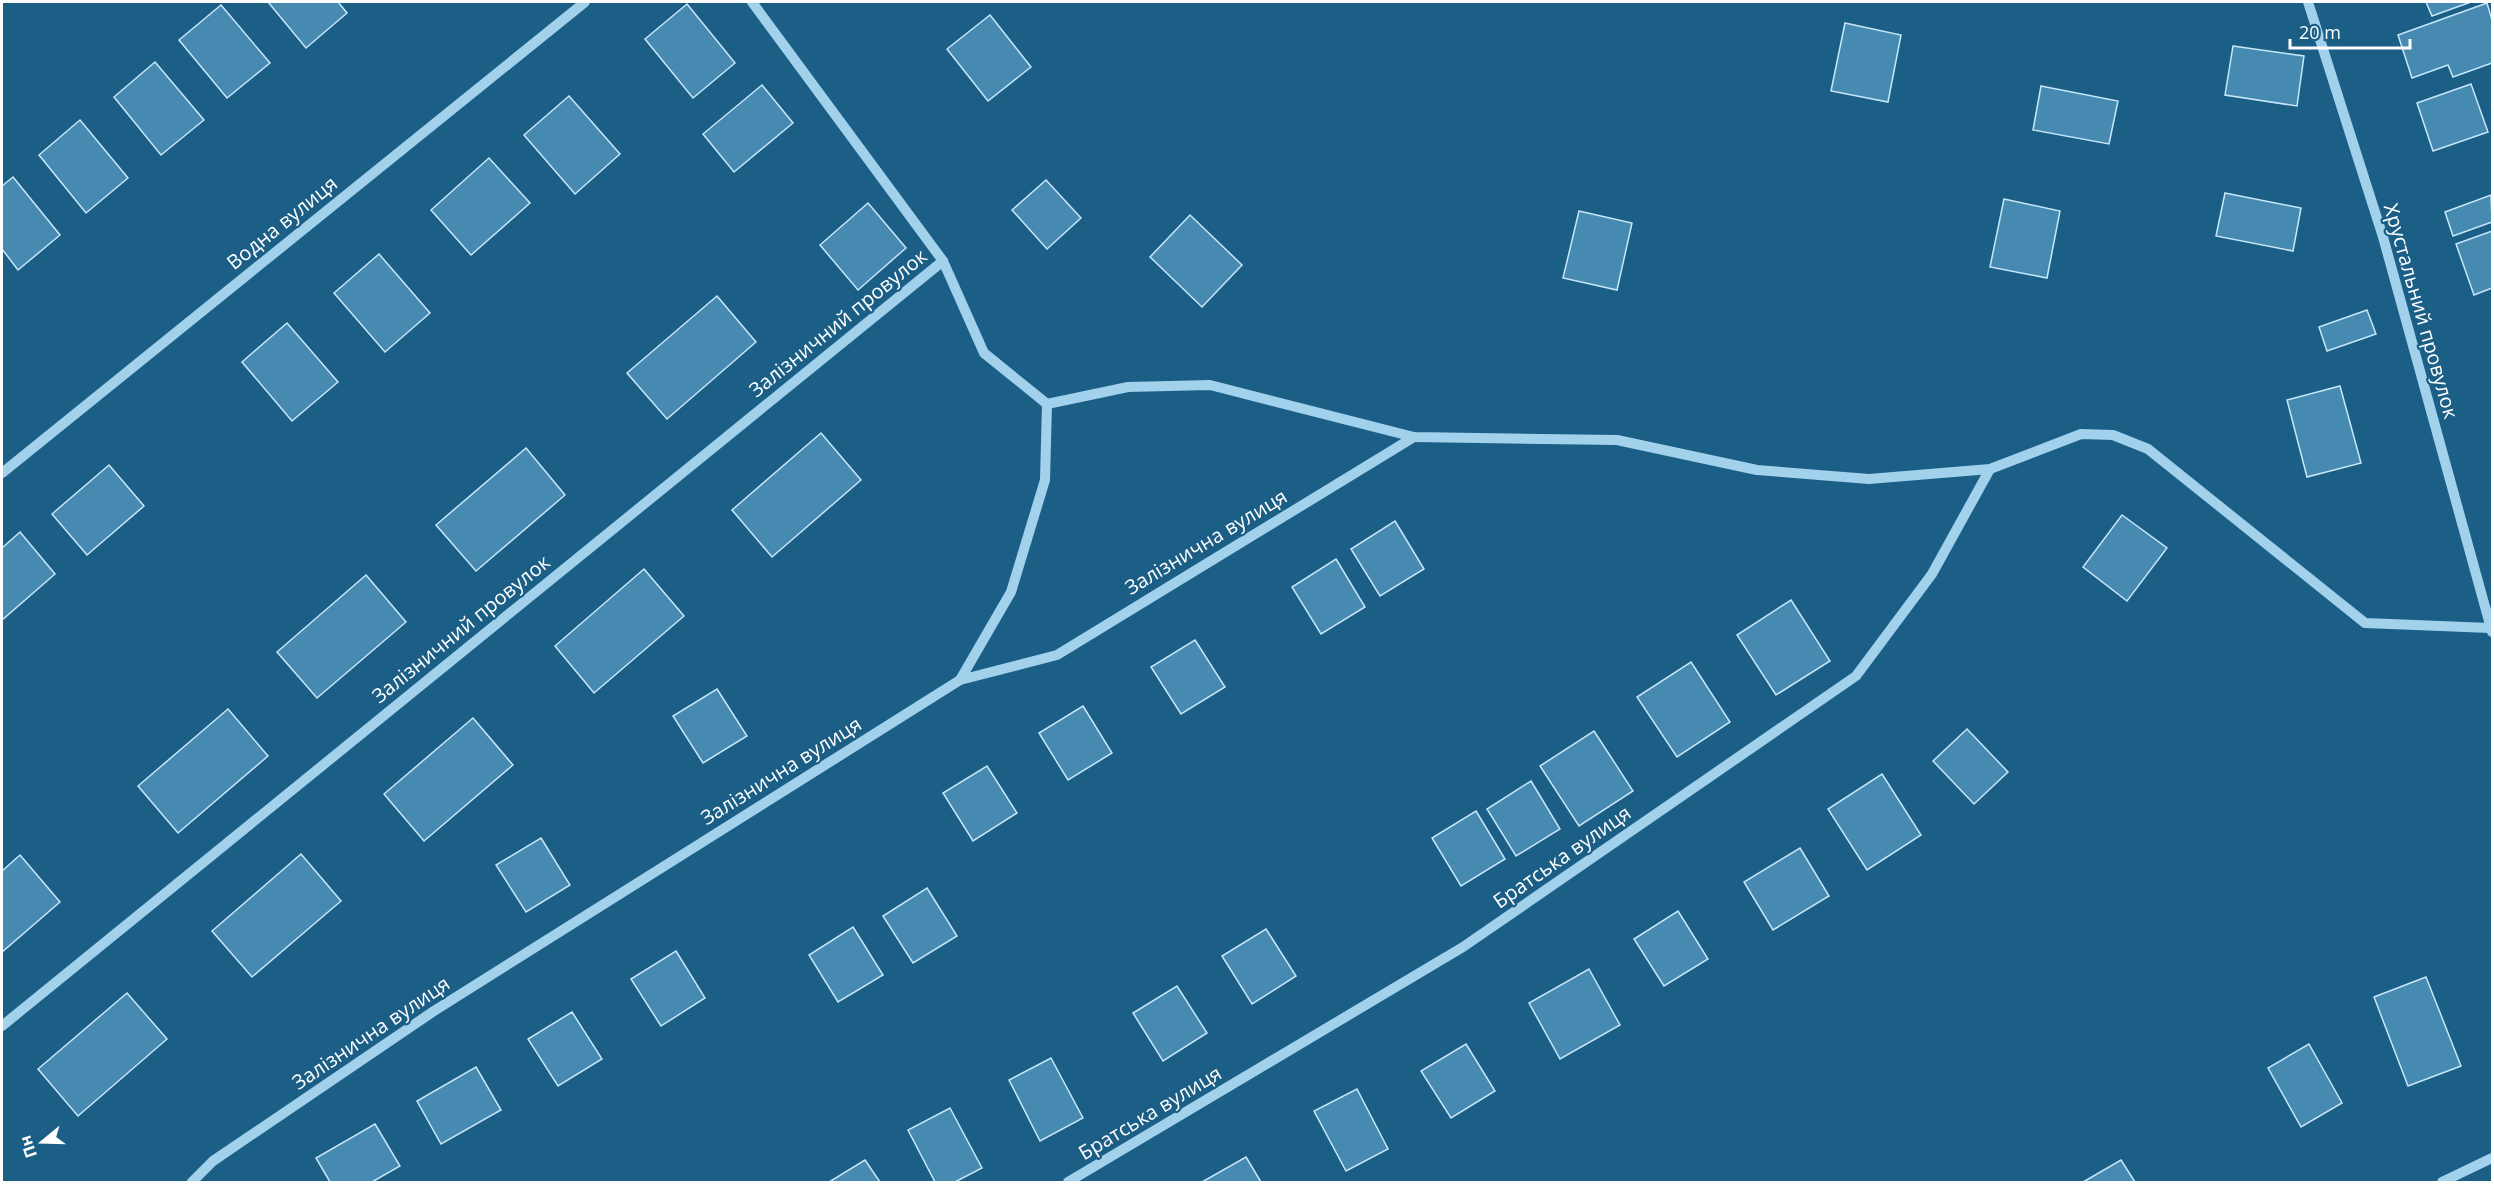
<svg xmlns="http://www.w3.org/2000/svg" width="2494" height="1184" font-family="'Open Sans',sans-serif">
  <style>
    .building { fill: #478ab1; stroke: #c7e7f9; stroke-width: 1.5 }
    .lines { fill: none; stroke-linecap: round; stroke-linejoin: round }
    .minor { stroke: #a2d1ec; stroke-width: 10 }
    .labels { text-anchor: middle; stroke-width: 4.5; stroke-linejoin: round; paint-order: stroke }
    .street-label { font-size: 20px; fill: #fff; stroke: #1b5e86 }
  </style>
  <rect width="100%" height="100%" fill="#1b5e86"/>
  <!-- building -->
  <g class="building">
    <polygon points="268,2 338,2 347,13 306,48"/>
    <polygon points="2426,2 2471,2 2432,16"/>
    <polygon points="2487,3 2492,20 2492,63 2453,77 2448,65 2412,78 2398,35"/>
    <polygon points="687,4 735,63 693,98 645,39"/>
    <polygon points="221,5 270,63 227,98 179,40"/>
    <polygon points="990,15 1031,67 988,101 947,49"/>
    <polygon points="1845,23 1901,35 1888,102 1831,91"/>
    <polygon points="2233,46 2304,56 2297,106 2225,95"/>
    <polygon points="155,62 204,120 161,155 114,97"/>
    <polygon points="2471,84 2488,132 2433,151 2417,103"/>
    <polygon points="762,85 793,123 734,172 703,134"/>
    <polygon points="2041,86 2118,101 2109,144 2033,130"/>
    <polygon points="569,96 620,154 575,194 524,135"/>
    <polygon points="80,120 128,178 86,213 39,155"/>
    <polygon points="489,158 530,203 471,255 431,210"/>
    <polygon points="13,177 60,235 18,270 2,249 2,186"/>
    <polygon points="1046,180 1081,218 1047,249 1012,210"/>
    <polygon points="2225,193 2301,208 2293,251 2216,236"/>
    <polygon points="2491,195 2492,222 2453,236 2445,212"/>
    <polygon points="2004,199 2060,211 2047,278 1990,267"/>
    <polygon points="868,203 906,248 858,290 820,245"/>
    <polygon points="1579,211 1632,223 1617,290 1563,278"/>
    <polygon points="1190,215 1242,265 1202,307 1150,257"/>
    <polygon points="2492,231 2492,288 2474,295 2456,244"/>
    <polygon points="379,254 430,313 385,352 334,293"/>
    <polygon points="717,296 756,342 667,419 627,373"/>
    <polygon points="2367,310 2376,334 2327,351 2319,327"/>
    <polygon points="287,323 338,382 292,421 242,362"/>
    <polygon points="2340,386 2361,463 2307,477 2287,400"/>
    <polygon points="821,433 861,480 772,557 732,510"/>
    <polygon points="526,448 565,495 476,571 436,525"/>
    <polygon points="109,465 144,506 87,555 52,514"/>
    <polygon points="2122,515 2167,548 2127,601 2083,567"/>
    <polygon points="1395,521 1424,569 1380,596 1351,549"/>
    <polygon points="20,532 55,574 2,620 2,548"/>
    <polygon points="1336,559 1365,607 1321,634 1292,587"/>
    <polygon points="644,569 684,616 594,693 555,646"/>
    <polygon points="366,575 406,622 317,698 277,652"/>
    <polygon points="1791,600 1830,661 1776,695 1737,635"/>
    <polygon points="1195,640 1225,687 1181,714 1151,667"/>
    <polygon points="1691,662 1730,722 1677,757 1637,697"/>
    <polygon points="717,689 747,736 703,763 673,716"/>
    <polygon points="1083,706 1112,753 1068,780 1039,733"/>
    <polygon points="228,709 268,756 178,833 138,786"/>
    <polygon points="473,718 513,765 424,841 384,794"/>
    <polygon points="1967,729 2008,772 1974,804 1933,761"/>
    <polygon points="1594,731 1633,791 1579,826 1540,766"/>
    <polygon points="987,766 1017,813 973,841 943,793"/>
    <polygon points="1882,774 1921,835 1867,870 1828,809"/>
    <polygon points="1531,781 1560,829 1516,856 1487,809"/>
    <polygon points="1476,811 1505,859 1461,886 1432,838"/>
    <polygon points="541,838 570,885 526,912 496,865"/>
    <polygon points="1800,848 1829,896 1773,930 1744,882"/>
    <polygon points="301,854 341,901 252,977 212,931"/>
    <polygon points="20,855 60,902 2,952 2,871"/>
    <polygon points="927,888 957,936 913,963 883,916"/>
    <polygon points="1678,911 1708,959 1664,986 1634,939"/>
    <polygon points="853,927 883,975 838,1002 809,955"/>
    <polygon points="1266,929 1296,976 1252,1004 1222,956"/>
    <polygon points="676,951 705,998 661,1026 631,979"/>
    <polygon points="1589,969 1620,1025 1560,1059 1529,1003"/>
    <polygon points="2426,977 2461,1066 2408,1086 2374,997"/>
    <polygon points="1177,986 1207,1033 1163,1061 1133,1013"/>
    <polygon points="127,993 167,1039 78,1116 38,1069"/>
    <polygon points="572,1012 602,1059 558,1086 528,1039"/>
    <polygon points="1466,1044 1495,1091 1451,1118 1421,1071"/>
    <polygon points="2309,1044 2342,1103 2301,1127 2268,1068"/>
    <polygon points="1051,1058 1083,1118 1040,1141 1009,1080"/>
    <polygon points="476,1067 501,1110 441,1144 417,1101"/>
    <polygon points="1357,1089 1388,1149 1346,1171 1314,1111"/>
    <polygon points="950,1108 982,1168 955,1182 935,1182 908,1130"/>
    <polygon points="375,1124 400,1166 372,1182 330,1182 316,1158"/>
    <polygon points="1246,1157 1261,1182 1202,1182"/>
    <polygon points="865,1160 880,1182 829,1182"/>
    <polygon points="2121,1160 2135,1182 2083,1182"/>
  </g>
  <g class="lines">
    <!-- minor -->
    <g class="minor">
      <polyline points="752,2 943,261 984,353 1047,404 1128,387 1210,385 1414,437 1617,440 1757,470 1869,479 1990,469 2081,434 2113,435 2148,449 2365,623 2490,628"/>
      <polyline points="2308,2 2383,237 2492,632"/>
      <polyline points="2,473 585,2"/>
      <polyline points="960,680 1011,592 1045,480 1047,404"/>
      <polyline points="2,1026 943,261"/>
      <polyline points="192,1182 213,1161 434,1011 960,680 1057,655 1414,437"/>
      <polyline points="1068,1182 1463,947 1856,676 1932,574 1990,469"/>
      <polyline points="2442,1182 2492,1158"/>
    </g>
  </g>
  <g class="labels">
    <!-- street labels -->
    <g class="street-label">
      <text transform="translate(282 223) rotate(-39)" y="7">Водна вулиця</text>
      <text transform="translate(2421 311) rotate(74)" y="7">Хрустальний провулок</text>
      <text transform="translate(838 323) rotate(-39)" y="7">Залізничний провулок</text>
      <text transform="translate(1206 542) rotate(-31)" y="7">Залізнична вулиця</text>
      <text transform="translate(461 629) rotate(-39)" y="7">Залізничний провулок</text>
      <text transform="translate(781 771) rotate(-32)" y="7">Залізнична вулиця</text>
      <text transform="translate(1562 857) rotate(-35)" y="7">Братська вулиця</text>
      <text transform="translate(371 1033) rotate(-34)" y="7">Залізнична вулиця</text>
      <text transform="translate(1150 1113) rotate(-31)" y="7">Братська вулиця</text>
    </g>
  </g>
  <!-- border -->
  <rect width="2494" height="1184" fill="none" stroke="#ffffff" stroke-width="6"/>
  <!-- north arrow -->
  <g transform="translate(42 1142) rotate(251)" stroke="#1b5e86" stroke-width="4.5" paint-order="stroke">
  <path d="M0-4.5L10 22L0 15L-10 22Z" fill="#ffffff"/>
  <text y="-9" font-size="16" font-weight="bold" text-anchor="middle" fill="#ffffff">Пн</text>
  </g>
  <!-- scale -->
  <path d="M2290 39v9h120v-9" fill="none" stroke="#ffffff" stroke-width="3"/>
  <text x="2299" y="39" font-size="18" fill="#ffffff" stroke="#1b5e86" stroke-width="4.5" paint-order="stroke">20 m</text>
</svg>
